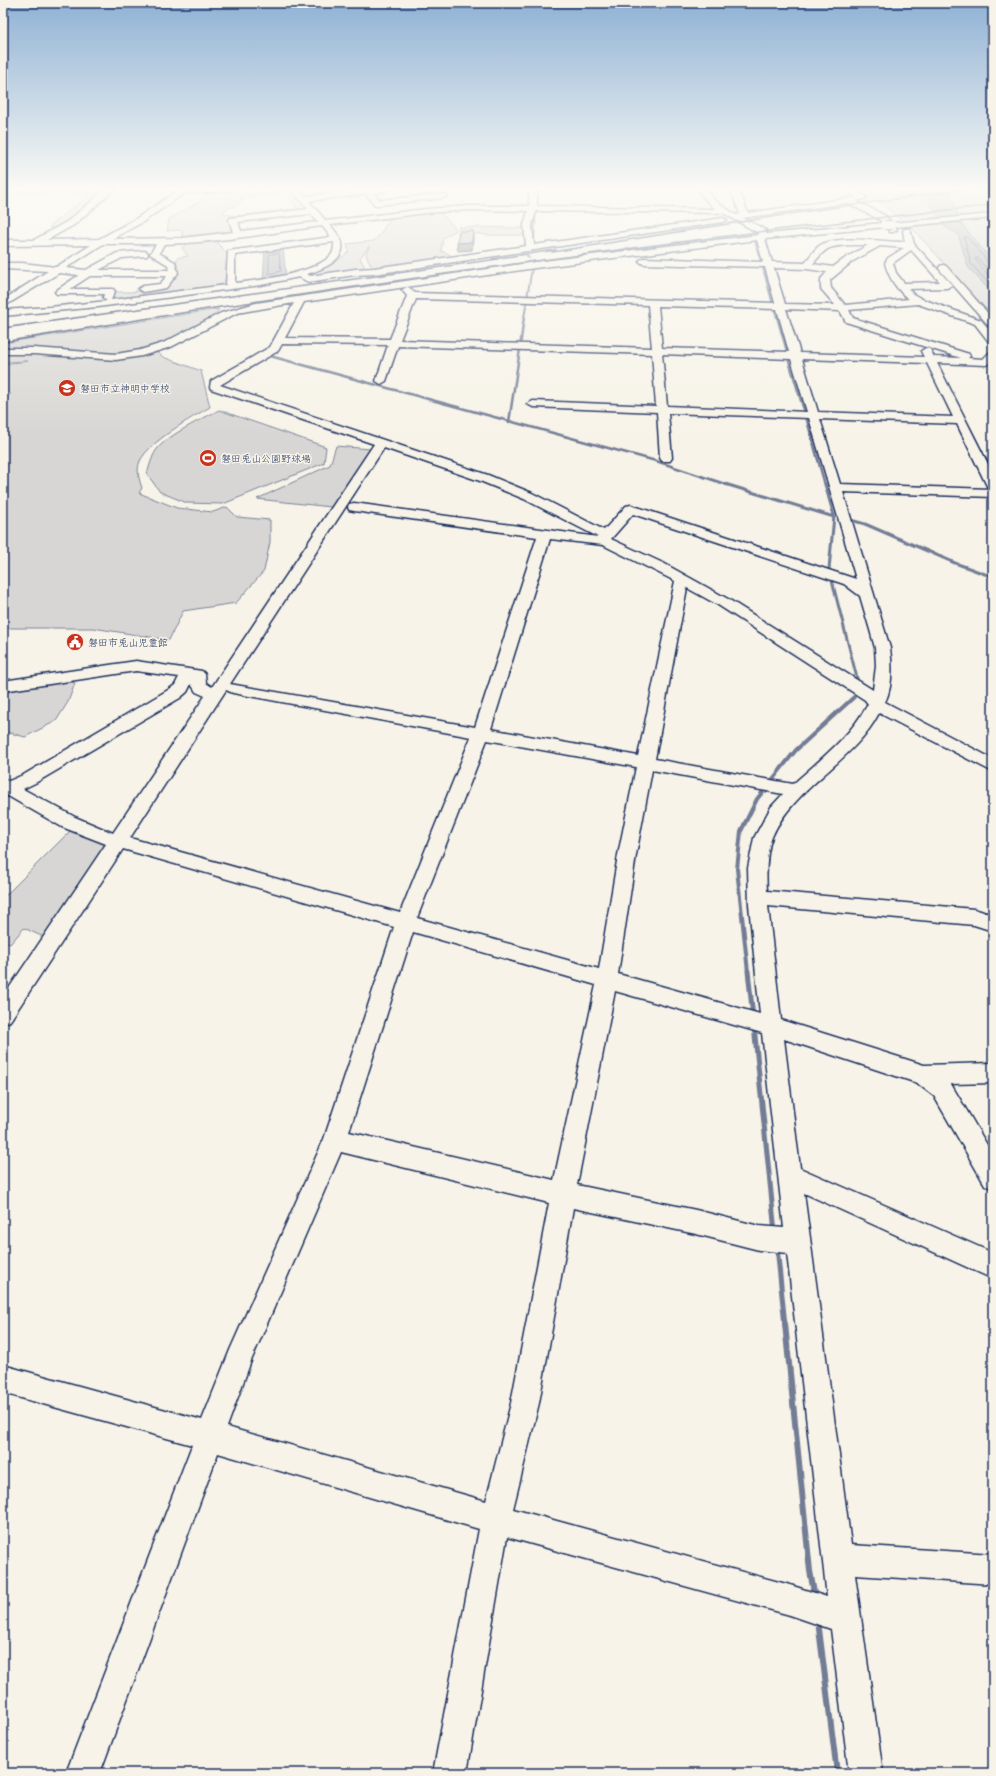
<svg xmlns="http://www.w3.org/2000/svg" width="996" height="1776" font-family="Dekko,'Klee One',sans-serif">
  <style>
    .green { fill: #d7d6d4; stroke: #798299 }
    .water { fill: #acb0b9; stroke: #727c95 }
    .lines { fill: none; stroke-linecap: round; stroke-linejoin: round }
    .shore { stroke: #556382; stroke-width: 1 }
    .stream-far5 { stroke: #727c95; stroke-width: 2 }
    .stream-far4 { stroke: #727c95; stroke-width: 2.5 }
    .stream-far3 { stroke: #727c95; stroke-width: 3 }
    .stream-far2 { stroke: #727c95; stroke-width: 4 }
    .stream-far1 { stroke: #727c95; stroke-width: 5 }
    .stream { stroke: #727c95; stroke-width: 6 }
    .minor-casing { stroke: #1b2f5e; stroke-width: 3 }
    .minor { fill: #f7f3e8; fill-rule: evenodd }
    .rail { stroke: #1b2f5e; stroke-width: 1.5 }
    .minor-bridge-casing { stroke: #1b2f5e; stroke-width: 10; stroke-linecap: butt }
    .minor-bridge { stroke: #f7f3e8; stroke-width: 8 }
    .shaded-wall { fill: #86888a; stroke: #1b2f5e }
    .building { fill: #c0c3c5; stroke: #1b2f5e }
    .labels { text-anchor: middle; stroke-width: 3; stroke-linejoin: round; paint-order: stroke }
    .far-poi-label { font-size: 10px; fill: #1b2f5e; stroke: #f7f3e8; text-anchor: start }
  </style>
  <rect width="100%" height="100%" fill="#f7f3e8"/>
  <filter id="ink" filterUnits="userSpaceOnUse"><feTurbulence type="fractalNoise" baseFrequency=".025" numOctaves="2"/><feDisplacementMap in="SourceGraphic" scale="8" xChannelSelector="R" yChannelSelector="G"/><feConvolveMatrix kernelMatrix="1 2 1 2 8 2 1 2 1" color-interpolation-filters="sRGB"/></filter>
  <g filter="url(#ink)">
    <!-- green -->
    <g class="green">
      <polygon points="23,188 107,188 67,222 56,228 49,228 52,224 90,195 85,194 86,193 18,193"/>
      <path d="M245,188H288L290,191L242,198L239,204L224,210V214L236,216L298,209L289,198V195L294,194L307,209L229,220L233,232L182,237V230L167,231L169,219C179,213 202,203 207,193Z"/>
      <polygon points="862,188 993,189 993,317 912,228"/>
      <path d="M436,210L445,217L457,230L443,238L441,251L449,254L456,260L374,271L366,255L369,246L360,258L367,271L307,276C323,269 337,264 349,251L347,244L374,241C383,233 386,221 394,215Z"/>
      <polygon points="458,227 524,228 525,235 488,235 461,232"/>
      <polygon points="216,241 227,254 225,283 221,285 114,299 110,295 113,292 130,292 165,288 176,264 177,258 188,256 182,248 187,243"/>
      <path d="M219,309L211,322L155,351L163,357L201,371L210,407C191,418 149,442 140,461C136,470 139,479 142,488L139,493L177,508L213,512L227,507L237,517L270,520V542L264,571L236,603L183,611L169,640L93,628H3V398L11,394L3,392V364L28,361L3,362V343Z"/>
      <path d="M219,410L326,447L324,463L223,504L187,503L160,492L147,474C150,465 152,455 158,448C170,434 202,419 219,410Z"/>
      <polygon points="336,446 370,449 331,507 257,499 330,465"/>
      <polygon points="54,678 75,683 68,702 56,721 25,737 3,731 3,695 19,686"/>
      <polygon points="75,826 111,839 52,941 24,928 10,944 3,941 3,898"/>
    </g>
    <!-- water -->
    <g class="water">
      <polygon points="926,188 949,188 960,222 993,262 993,294 968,267 958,234 944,226 929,201"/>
      <polygon points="283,248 286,276 263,279 265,250"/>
    </g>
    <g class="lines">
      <!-- shore -->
      <g class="shore">
        <polygon points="279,253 281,271 269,274 269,255"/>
        <polyline points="993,264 989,263 967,237 964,237 971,264 993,288"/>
        <polyline points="993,269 984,266 978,258 975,259 993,281"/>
      </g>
      <!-- stream-far5 -->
      <g class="stream-far5">
        <polyline points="755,242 761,263"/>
        <polyline points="532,243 534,242 536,211"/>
        <polyline points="527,256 529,258"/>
        <polyline points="762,265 773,305"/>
        <polyline points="527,298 532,268"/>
        <polyline points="774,308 777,318"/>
        <polyline points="524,318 527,300"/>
      </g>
      <!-- stream-far4 -->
      <g class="stream-far4">
        <polyline points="777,317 788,355"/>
        <polyline points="520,347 524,317"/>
        <polyline points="270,356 656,461 728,485"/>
        <polyline points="788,358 805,414"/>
        <polyline points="806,417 825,485"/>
        <polyline points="509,422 520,349"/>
      </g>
      <!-- stream-far3 -->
      <g class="stream-far3">
        <polyline points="725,484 834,517"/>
        <polyline points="825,484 834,516 829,569 859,686 857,693 853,698"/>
        <polyline points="847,519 865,524 955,563 993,577"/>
      </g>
      <!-- stream-far2 -->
      <polyline class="stream-far2" points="748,972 737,869 741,831 757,799 796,750 854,697"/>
      <!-- stream-far1 -->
      <g class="stream-far1">
        <polyline points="748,971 753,1017"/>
        <polyline points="754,1026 775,1232"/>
        <polyline points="777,1247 785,1325"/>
      </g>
      <!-- stream -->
      <g class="stream">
        <polyline points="785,1324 810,1571 815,1598"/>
        <polyline points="818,1621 837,1773"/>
      </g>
      <defs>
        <g id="minor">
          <path d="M107,188H116L74,225L47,240L99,239L137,218L182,188H237L233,190L206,193L186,192L143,222L112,239L182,238L233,232L229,220L230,218L308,209L290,188H298L305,196L384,188V192L373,193L380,200L444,194L448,196L444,198L378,205H375L366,194L309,201L326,221L426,209L469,206H529V188H537V206L715,209L703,197L697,188H705L714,200L736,215L740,214L730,188H738L748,213L856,197L846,188H855L867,198L856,201L886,216L891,223L993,214V218L895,227L897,230L893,232H890L886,227L765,239L772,262L805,263C809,258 813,251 819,246C835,234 884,242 905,242L903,231L904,229H910L914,244L952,285L947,288L908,289L913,294L922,299L981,320L993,334V343L989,342L975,324L918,304L849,310L853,318L969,354L970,356L968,358L983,359L989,353L993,352V361L986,365L937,363L993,474V497L843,492L890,648C892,664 893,687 885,702L993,759V772L879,713C854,762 793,787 772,837C766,853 766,874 767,891L974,909L993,915V931L974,925L768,906L781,1020L924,1065L993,1063V1083L951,1084L993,1155V1189L985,1185L934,1096L917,1083L784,1039L800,1168L993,1253V1279L804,1193L851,1545L993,1554V1584L855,1575L883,1773H849L831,1629L790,1615L507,1537L467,1773H433L479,1529L218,1453L100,1773H66L192,1445L3,1393V1365L202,1420L230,1350L324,1139L394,927L123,849L10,1021L3,1024V997L106,844L62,827L8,796L3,797V779L9,781L25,774L168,690L175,685L179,677L136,671L3,691V681L136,661L202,671L205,674L206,683L212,687L374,444L211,389L210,387L211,381L270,347L294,303L237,313L171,347L142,356L116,360L34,354H3V348H34L116,354L140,350L163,343L221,313L256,303L535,262L757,235L758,233L723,213L536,211L532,225L534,245L723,218L727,220L723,222L374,274L355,275L308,282L299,277L261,285L98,307L3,316V310L50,307L107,301L103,298L104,294H57L55,292L57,290L79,275L59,273L3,307V300L48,271L3,269V263H22L56,267L91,245L3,246V240H34L68,221ZM847,203L880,220L883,223L766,234V230L743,218ZM469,210L528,211L524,225L526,246L374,268L355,269L310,276L307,274C320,270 349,260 341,240C339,235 334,230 330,225L426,213ZM311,214L318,222L241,231L238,222ZM322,226L331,237L228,251L226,285L111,300L115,291L113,289H70L90,276H167L160,284L143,286L138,289L143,292L166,288L178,273L175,262L159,253L164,244C216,243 270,233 322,226ZM757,240L763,262L643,258L639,261L643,264L765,267L775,303L415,293L410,288L407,287L402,290L407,296L390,339L285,338L304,302L535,268ZM334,242C334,246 334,250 332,254C318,273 257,281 235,283V255ZM103,244H156L150,254L168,265L169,270H99L122,258L147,256L148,254L147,252L144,251L117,253L86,270L66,268ZM853,245H868L847,257L833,267L813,264C827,246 830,246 853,245ZM880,246L904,248L888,258L885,263C888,276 897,291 909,299L845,305L831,288L830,280L853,261ZM911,250L912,251L940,282L904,283L896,273L893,263ZM774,268L807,269L827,272L821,279V289L835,305L785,304ZM416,299L648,305L652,348L400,340ZM658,306L777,309L789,352L662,348ZM786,309L840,311L846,322L961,358L934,357L930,349L926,348L921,351L924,357L800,353ZM282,344L388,345L376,381L381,384L386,381L398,346L652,354L656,406L533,401L527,404L533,407L657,412L660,458L662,461H670L672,458L668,413L809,418L856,579L631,505L626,506L604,530L532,493L488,475L220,385L278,351ZM662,354L791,359L807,412L667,406ZM802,359L927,363L953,417L818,412ZM820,419L957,424L987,486L991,489L840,484ZM384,448L480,481L524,499L598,537L354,503L349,504L348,507L349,510L354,511L537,537L475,727L230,684ZM633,514L844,584L860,596L870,630L875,648L876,666L873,690L728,599L665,564L611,539ZM550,539L603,545L675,581L638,756L491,729ZM687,588L718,605L865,700L868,704C850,737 821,759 793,784L655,759ZM191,684L196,692L205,696L113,833L75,817L23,789L37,782L180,698L187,692ZM226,690L233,693L471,737L400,913L130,838ZM487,740L636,767L618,855L599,969L417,918ZM652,770L783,794L771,807L754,838L748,868L749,905L760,1014L618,974L636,855ZM413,932L596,985L554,1180L349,1132ZM615,991L762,1033L784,1228L759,1226L696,1210L577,1185ZM341,1152L549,1203L511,1403L486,1501L227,1427L251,1361ZM573,1208L696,1234L759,1250L787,1253L827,1597L790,1585L513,1509L539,1403Z"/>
          <polygon points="943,265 946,266 993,319 993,328 990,327 940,270 939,268 940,266"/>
        </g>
      </defs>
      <!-- minor casing -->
      <use href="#minor" class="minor-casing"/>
      <!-- minor -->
      <use href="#minor" class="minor"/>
      <!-- rail -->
      <g class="rail">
        <polyline points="552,252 809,211 975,188"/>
        <polyline points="492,259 556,250"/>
        <polyline points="3,328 498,259"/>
        <path d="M3,342C332,287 661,241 993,205"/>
      </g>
      <defs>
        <polyline id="minor-bridge" points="884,225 892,225"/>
      </defs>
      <!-- minor-bridge casing -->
      <use href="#minor-bridge" class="minor-bridge-casing"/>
      <!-- minor-bridge -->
      <use href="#minor-bridge" class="minor-bridge"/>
    </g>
    <!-- shaded-wall -->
    <polygon class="shaded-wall" points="473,231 473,239 472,250 458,251 457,243"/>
    <!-- building -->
    <polygon class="building" points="459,231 473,231 472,242 457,243"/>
  </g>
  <!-- sky -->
  <linearGradient id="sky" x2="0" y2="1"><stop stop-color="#90b2d5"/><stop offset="0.43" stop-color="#fbfaf5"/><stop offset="1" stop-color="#fbfaf5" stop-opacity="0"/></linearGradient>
  <rect width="996" height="437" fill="url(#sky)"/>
  <!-- icons -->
  <defs>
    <symbol id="school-disc" viewBox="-11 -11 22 22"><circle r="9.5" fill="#c8321e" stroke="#f7f3e8"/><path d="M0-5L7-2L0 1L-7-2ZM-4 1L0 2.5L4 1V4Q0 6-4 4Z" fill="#fff"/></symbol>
    <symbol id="stadium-disc" viewBox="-11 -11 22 22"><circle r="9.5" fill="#c8321e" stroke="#f7f3e8"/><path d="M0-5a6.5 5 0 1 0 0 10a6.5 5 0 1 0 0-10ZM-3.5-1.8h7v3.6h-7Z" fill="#fff"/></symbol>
    <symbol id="civic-disc" viewBox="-11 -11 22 22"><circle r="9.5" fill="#c8321e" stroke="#f7f3e8"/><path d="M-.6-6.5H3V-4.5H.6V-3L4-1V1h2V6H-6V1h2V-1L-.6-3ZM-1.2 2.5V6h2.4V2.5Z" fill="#fff"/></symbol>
  </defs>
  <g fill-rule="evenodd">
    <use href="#school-disc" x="57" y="378" width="20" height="20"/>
    <use href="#stadium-disc" x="198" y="448" width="20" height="20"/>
    <use href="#civic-disc" x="65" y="632" width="20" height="20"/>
  </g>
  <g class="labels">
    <!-- far-poi labels -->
    <g class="far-poi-label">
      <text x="80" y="392">磐田市立神明中学校</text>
      <text x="221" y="462">磐田兎山公園野球場</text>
      <text x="88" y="646">磐田市兎山児童館</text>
    </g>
  </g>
  <!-- margin -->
  <rect width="996" height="1776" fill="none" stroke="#f7f3e8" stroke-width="16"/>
  <rect x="8" y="8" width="980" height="1760" fill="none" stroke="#1b2f5e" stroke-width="1.5" filter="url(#ink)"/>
</svg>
